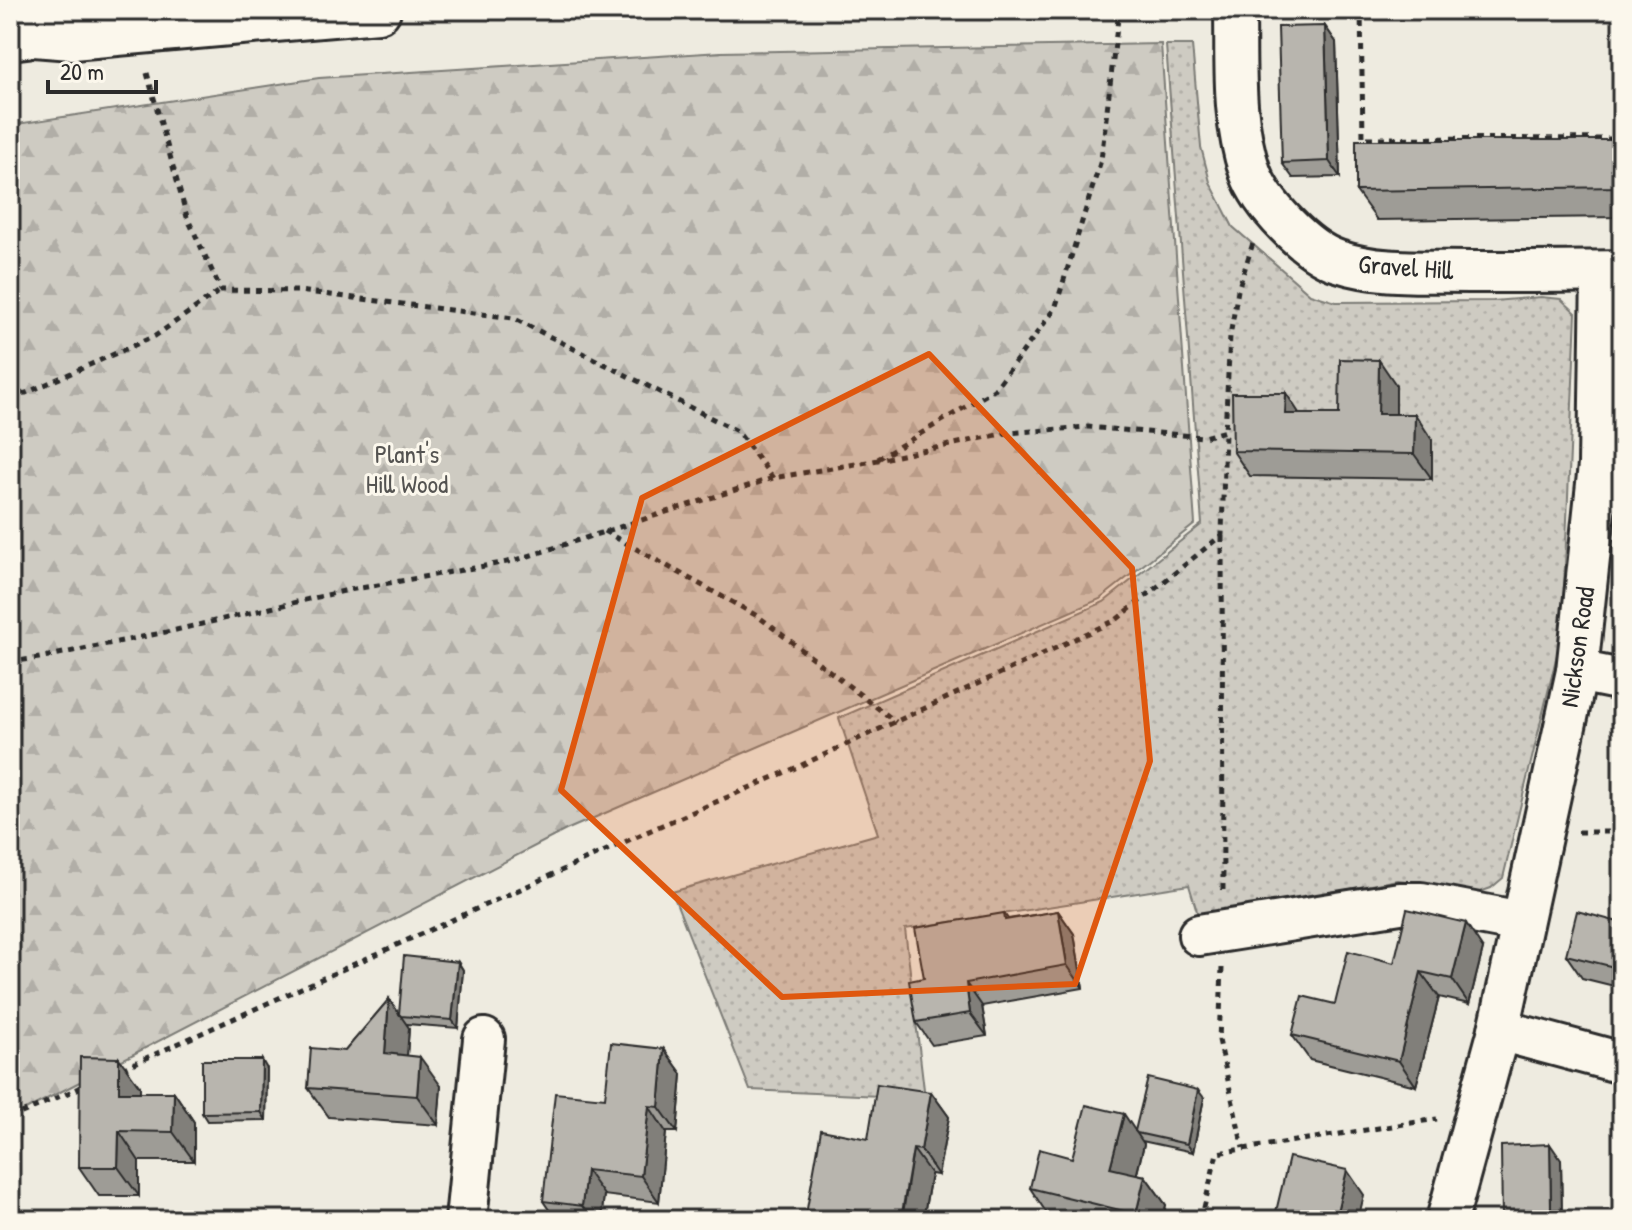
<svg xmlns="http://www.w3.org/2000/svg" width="1632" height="1230" font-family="'Patrick Hand',sans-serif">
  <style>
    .forest { fill: url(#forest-firs); stroke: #7c7b76; stroke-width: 2 }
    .park { fill: url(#park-dots); stroke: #7c7b76; stroke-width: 2 }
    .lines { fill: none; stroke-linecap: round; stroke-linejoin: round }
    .minor-casing { stroke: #2b2b2b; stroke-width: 46 }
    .major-casing { stroke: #2b2b2b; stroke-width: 50 }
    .path { stroke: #2b2b2b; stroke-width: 5; stroke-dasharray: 6 6; stroke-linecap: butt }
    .minor { stroke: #fbf7ec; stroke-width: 40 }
    .major { stroke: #fbf7ec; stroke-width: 44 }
    .wall { fill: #9e9c96; stroke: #2b2b2b; stroke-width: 2 }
    .shaded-wall { fill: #817f7a; stroke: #2b2b2b; stroke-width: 2 }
    .building { fill: #b8b5ae; stroke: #2b2b2b; stroke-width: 2 }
    .marked { fill: #df570e; fill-opacity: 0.2; stroke: #df570e; stroke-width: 6; stroke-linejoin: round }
    .labels { text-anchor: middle; stroke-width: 6; stroke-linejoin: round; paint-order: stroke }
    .street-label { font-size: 26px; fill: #2b2b2b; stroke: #fbf7ec }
    .park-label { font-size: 26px; fill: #545351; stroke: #fbf7ec }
  </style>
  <defs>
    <pattern id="forest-firs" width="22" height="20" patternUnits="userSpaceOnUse" patternTransform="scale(2)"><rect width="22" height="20" fill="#cecbc2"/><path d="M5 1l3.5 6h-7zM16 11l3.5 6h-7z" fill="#b1aea7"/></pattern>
    <pattern id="park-dots" width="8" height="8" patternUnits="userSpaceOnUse" patternTransform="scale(2)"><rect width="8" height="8" fill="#cecbc2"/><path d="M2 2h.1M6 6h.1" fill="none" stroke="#b1aea7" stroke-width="1.8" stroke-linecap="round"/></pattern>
  </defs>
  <rect width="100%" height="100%" fill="#eeebe0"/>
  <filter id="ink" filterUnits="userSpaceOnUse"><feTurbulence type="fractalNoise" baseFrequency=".0125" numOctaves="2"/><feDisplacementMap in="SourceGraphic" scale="16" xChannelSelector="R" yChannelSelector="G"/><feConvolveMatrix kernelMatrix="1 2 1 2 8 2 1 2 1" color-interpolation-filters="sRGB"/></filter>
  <g filter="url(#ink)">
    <!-- forest -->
    <polygon class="forest" points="1161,44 1195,524 1100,599 566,830 10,1118 10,125 319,78 721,52"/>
    <!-- park -->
    <polygon class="park" points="1166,45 1192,45 1201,147 1210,182 1233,227 1310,294 1336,302 1493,301 1541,297 1561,299 1576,313 1562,634 1503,878 1491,888 1469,896 1430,883 1397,880 1199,918 1189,885 905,929 925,1098 750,1090 672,892 878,834 839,718 1104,602 1202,524"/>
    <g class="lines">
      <defs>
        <g id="minor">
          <path d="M1235,10C1236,65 1232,119 1250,172C1261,203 1306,251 1338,261C1380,275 1426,271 1470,272C1521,272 1571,272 1622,271"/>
          <polyline points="1577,671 1622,680"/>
          <polyline points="1199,935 1400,903 1421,903 1521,922"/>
          <polyline points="1499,1030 1622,1063"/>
          <polyline points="466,1220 484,1039"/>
          <polyline points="1447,1220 1499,1030 1577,671 1599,465 1602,272"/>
        </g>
        <polyline id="major" points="10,37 34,34 72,37 378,10"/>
      </defs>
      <!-- minor casing -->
      <use href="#minor" class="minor-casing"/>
      <!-- major casing -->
      <use href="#major" class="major-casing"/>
      <!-- path -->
      <g class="path">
        <polyline points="1361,10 1363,138 1622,139"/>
        <polyline points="1621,10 1622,12"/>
        <polyline points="147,73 187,217 221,290 299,291 513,318 737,431 773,478"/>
        <polyline points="10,394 26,393 155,336 221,290"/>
        <polyline points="878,459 994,390 1055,309 1101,160 1119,10"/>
        <polyline points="604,531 759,617 896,722"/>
        <polyline points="1222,536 1223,894"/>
        <polyline points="10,662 39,658 176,630 344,591 513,561 773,478 873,461 1007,433 1088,427 1204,437 1225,431 1230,336 1238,290 1253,243"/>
        <polyline points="1578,832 1622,832"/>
        <polyline points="1222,968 1219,1040 1243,1148"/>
        <polyline points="122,1069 660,826 793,769 1116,620 1222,535 1225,431"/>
        <polyline points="10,1118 84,1086"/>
        <polyline points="1201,1220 1217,1153 1437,1119"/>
      </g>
      <!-- minor -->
      <use href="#minor" class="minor"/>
      <!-- major -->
      <use href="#major" class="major"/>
    </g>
    <!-- wall -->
    <g class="wall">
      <polygon points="1325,26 1336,42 1340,177 1293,178 1282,163"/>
      <polygon points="1622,140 1622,217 1377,220 1356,191"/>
      <polygon points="1396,385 1396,414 1432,440 1432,479 1250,476 1233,451 1300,414 1339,414"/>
      <polygon points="1058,911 1074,934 1083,988 982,1006 987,1036 932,1045 916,1022 924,978 1004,913 1008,919"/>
      <polygon points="1622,923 1622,988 1582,978 1566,955"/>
      <polygon points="1483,949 1469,1004 1439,997 1416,1086 1310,1060 1292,1035 1394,963"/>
      <polygon points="458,962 463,970 458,1028 406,1024 409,1028 407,1055 441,1086 438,1125 329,1117 308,1088 345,1051 389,999 399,1014"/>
      <polygon points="664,1049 682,1074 677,1132 666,1132 659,1202 604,1195 601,1220 556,1220 543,1201"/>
      <polygon points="267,1069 266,1120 207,1121 202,1113"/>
      <polygon points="140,1087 140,1092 174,1092 194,1122 194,1161 139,1161 139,1196 99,1196 79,1167"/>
      <polygon points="931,1092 949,1117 938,1175 931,1174 923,1220 805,1220"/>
      <polygon points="1204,1098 1193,1152 1142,1141 1144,1144 1137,1174 1145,1176 1166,1205 1162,1220 1060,1220 1050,1218 1030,1188 1072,1158 1135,1131"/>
      <polygon points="1561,1160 1562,1220 1502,1220"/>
    </g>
    <!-- shaded-wall -->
    <g class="shaded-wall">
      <polygon points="1325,26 1336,42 1340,177 1329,161"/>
      <polygon points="1379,360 1396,385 1396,439 1378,414"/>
      <polygon points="1286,393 1303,419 1285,414"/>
      <polygon points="1415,414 1432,440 1432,479 1414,454"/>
      <polygon points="1058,911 1074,934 1083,988 1067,965"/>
      <polygon points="1466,923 1483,949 1469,1004 1452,979"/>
      <polygon points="458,962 463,970 458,1028 452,1020"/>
      <polygon points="1421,972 1439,997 1416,1086 1399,1061"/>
      <polygon points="966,983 982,1006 987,1036 970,1013"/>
      <polygon points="389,999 409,1028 405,1083 385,1053"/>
      <polygon points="664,1049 682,1074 677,1132 659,1107"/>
      <polygon points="420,1057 441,1086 438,1125 417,1096"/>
      <polygon points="119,1058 140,1087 140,1122 119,1092"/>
      <polygon points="262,1060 267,1069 266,1120 261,1112"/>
      <polygon points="1198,1090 1204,1098 1193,1152 1187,1144"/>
      <polygon points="174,1092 194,1122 194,1161 173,1132"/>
      <polygon points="931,1092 949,1117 938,1175 921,1150"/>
      <polygon points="649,1106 666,1132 659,1202 641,1176"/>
      <polygon points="1124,1114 1144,1144 1131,1197 1110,1168"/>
      <polygon points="119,1131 139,1161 139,1196 118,1167"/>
      <polygon points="1550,1144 1561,1160 1562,1220 1558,1220 1551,1210"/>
      <polygon points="913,1149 931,1174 923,1220 902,1220"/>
      <polygon points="586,1170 604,1195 601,1220 592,1220 582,1206"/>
      <polygon points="1347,1170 1364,1195 1358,1220 1335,1220"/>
      <polygon points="1145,1176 1166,1205 1162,1220 1140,1220 1136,1214"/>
      <polygon points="847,1209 855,1220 845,1220"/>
      <polygon points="1530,1211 1537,1220 1530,1220"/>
    </g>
    <!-- building -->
    <g class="building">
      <polygon points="1325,26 1329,161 1282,163 1278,27"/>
      <polygon points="1356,140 1622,140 1622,187 1356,191"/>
      <polygon points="1340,359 1379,360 1378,414 1415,414 1414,454 1233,451 1232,393 1286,393 1285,414 1339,414"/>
      <polygon points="1407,909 1466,923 1452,979 1421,972 1399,1061 1292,1035 1302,996 1335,1004 1348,951 1394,963"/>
      <polygon points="1058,911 1067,965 966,983 970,1013 916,1022 909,981 924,978 915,928 1004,913 1005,920"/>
      <polygon points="1577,911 1622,923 1622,969 1566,955"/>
      <polygon points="404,956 458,962 452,1020 401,1016 399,1014"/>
      <polygon points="389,999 385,1053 420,1057 417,1096 308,1088 311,1048 345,1051"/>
      <polygon points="611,1043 664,1049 659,1107 649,1106 641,1176 586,1170 582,1206 543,1201 555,1093 605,1098"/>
      <polygon points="80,1057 119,1058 119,1092 174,1092 173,1132 119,1131 118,1167 79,1167"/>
      <polygon points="202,1060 262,1060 261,1112 202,1113"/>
      <polygon points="1148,1078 1198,1090 1187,1144 1137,1133 1135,1131"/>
      <polygon points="877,1084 931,1092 921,1150 913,1149 901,1219 847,1209 845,1220 805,1220 821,1130 868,1139"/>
      <polygon points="1086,1105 1124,1114 1110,1168 1145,1176 1136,1214 1030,1188 1039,1149 1072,1158"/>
      <polygon points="1550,1144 1551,1210 1530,1211 1530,1220 1502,1220 1501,1146"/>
      <polygon points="1289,1157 1347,1170 1335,1220 1274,1220"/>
    </g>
  </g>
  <!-- marked area -->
  <path class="marked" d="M929,354L1132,568L1150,761L1075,984L782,997L561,790L642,498Z"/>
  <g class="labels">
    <!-- street labels -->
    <g class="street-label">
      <text transform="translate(1406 267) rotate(4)" y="9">Gravel Hill</text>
      <text transform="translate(1577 647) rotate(-82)" y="9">Nickson Road</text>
    </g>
    <!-- park labels -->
    <g class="park-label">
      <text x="407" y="463">Plant's<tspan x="407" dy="30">Hill Wood</tspan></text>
    </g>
  </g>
  <!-- margin -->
  <rect width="1632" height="1230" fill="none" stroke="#fbf7ec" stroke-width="40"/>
  <rect x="20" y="20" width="1592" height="1190" fill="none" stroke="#2b2b2b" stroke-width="3" filter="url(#ink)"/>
  <!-- scale -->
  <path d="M48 80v12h108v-12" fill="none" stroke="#2b2b2b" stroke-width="4"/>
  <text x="60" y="80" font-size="24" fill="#2b2b2b" stroke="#fbf7ec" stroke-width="6" paint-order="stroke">20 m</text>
</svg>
